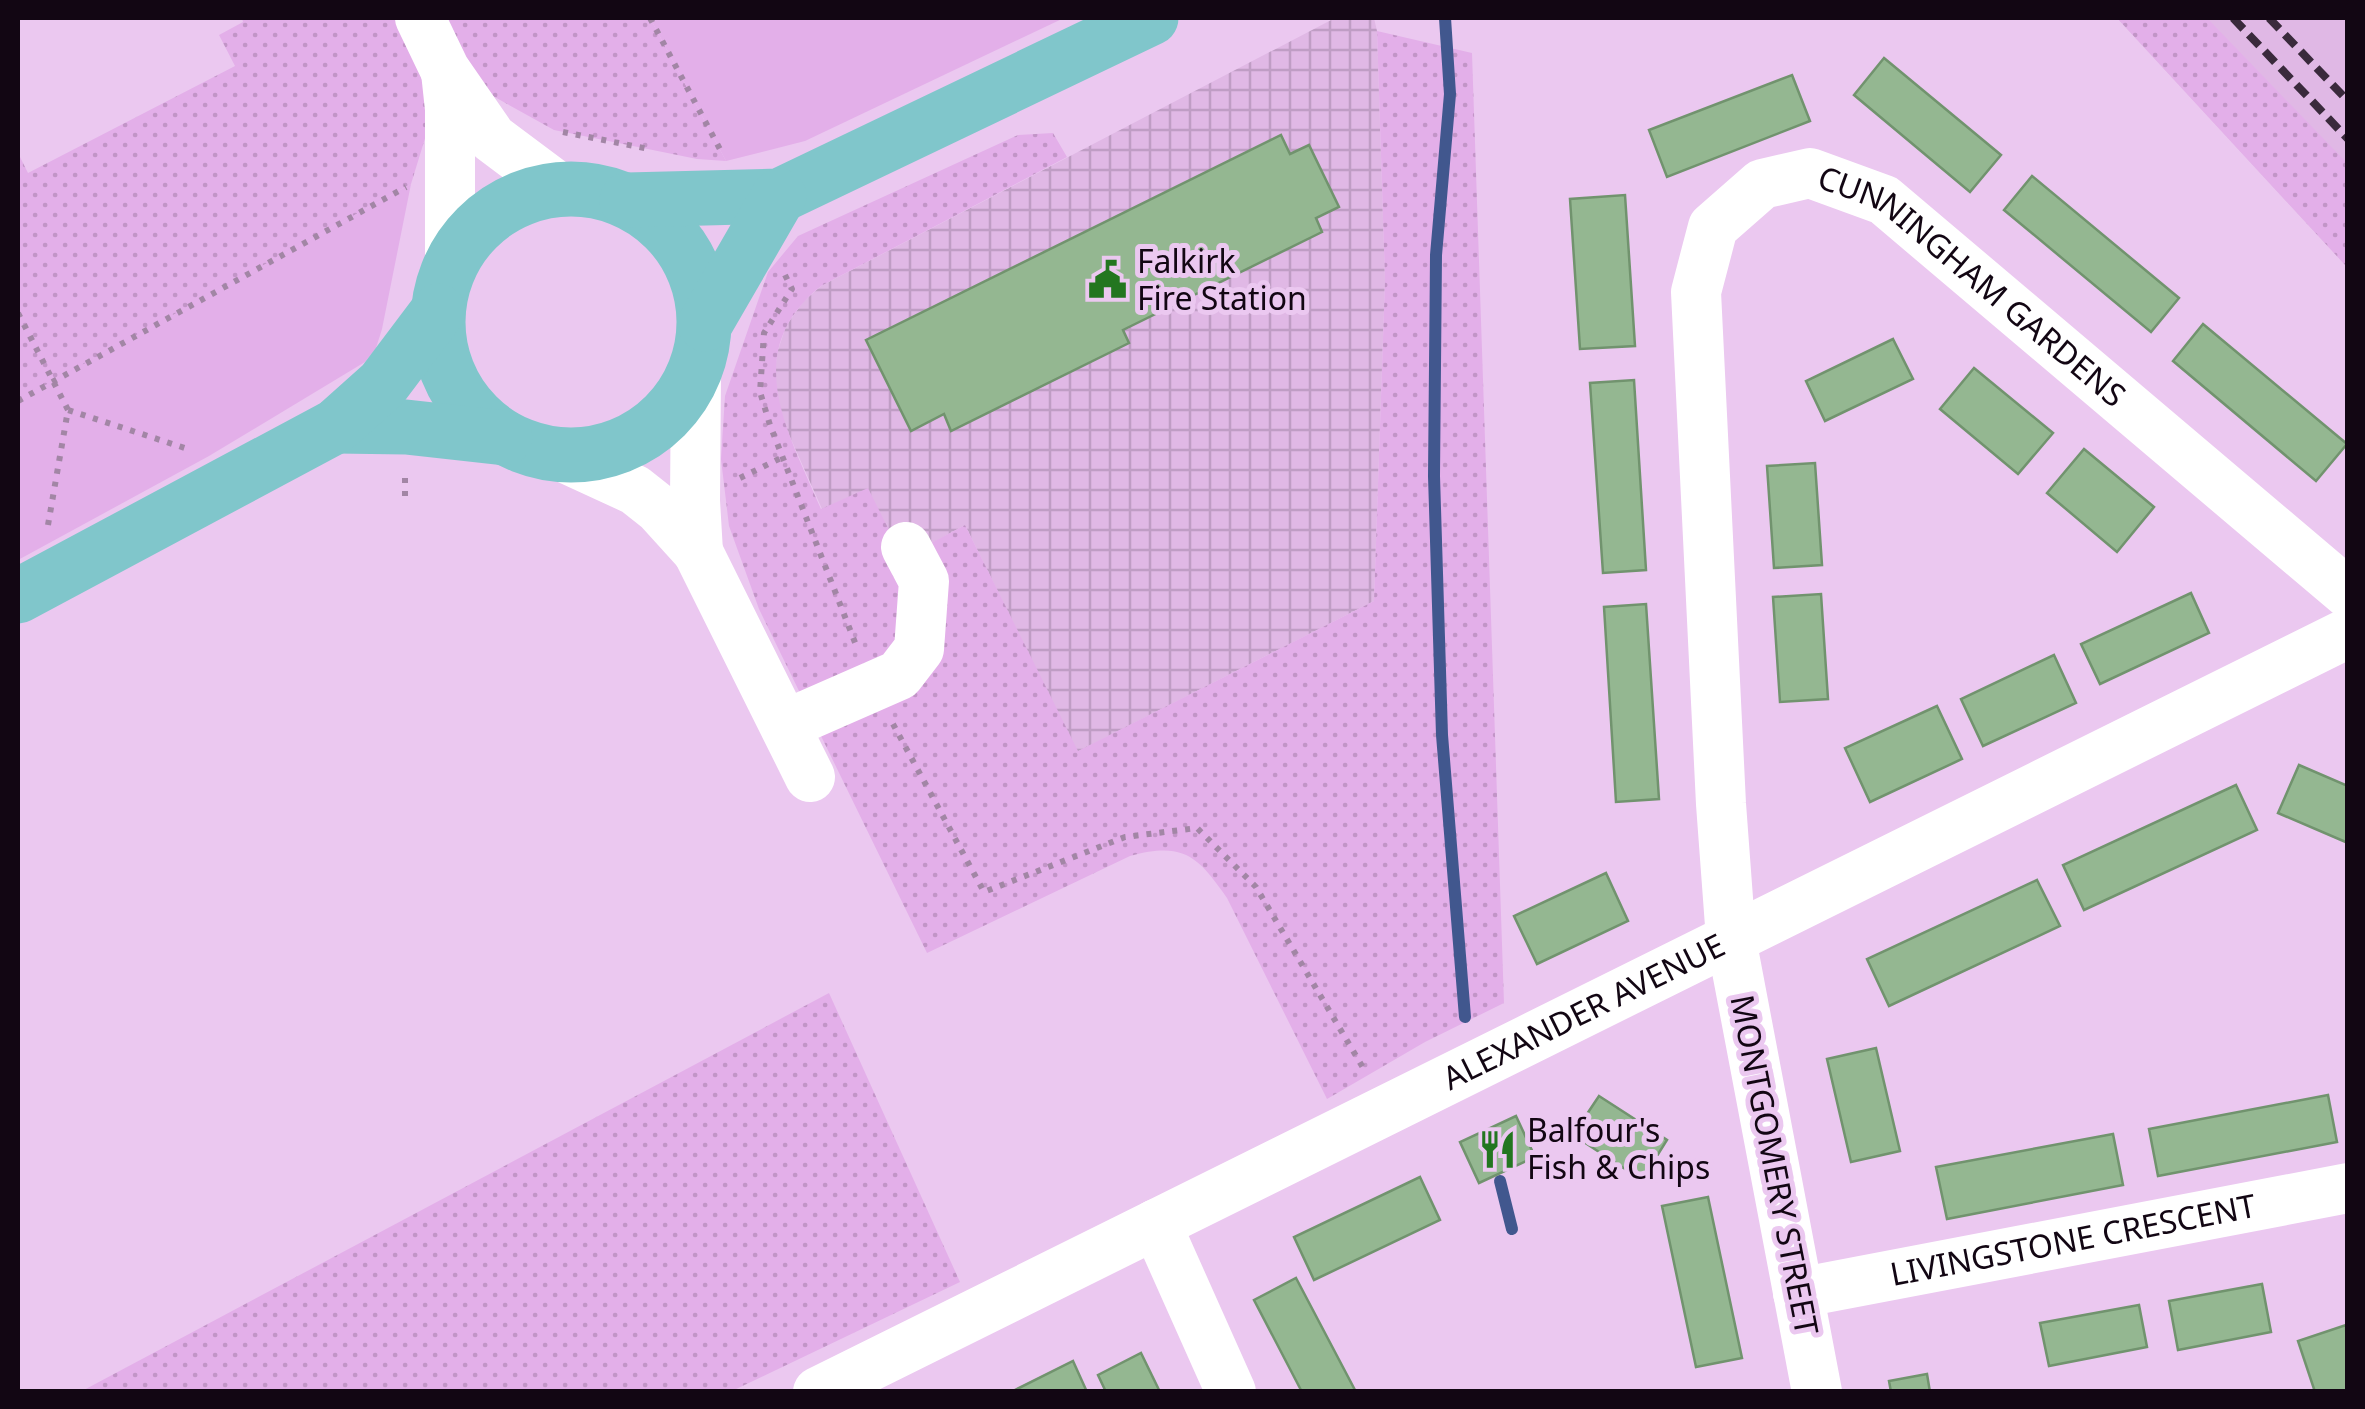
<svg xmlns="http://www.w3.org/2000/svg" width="2365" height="1409" font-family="'Noto Sans',sans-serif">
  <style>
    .built { fill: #e0b8e5 }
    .industrial { fill: url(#industrial-grid) }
    .grass { fill: url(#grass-dots) }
    .green { fill: #e3afe9 }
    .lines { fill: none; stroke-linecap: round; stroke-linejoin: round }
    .stream { stroke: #41578e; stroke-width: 12 }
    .building { fill: #94b791; stroke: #71936e; stroke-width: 2.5 }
    .path { stroke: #a286a5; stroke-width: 6; stroke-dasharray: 5 8; stroke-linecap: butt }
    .minor { stroke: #fff; stroke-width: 50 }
    .major { stroke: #80c6cb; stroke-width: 55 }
    .rail { stroke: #3a2a3c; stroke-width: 8; stroke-dasharray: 15 8; stroke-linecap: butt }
    .labels { text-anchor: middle; stroke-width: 10; stroke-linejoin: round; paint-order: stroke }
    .poi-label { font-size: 32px; fill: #120613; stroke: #ebc8f0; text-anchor: start }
    .street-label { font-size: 32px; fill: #120613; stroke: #ebc8f0 }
  </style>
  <defs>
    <pattern id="industrial-grid" width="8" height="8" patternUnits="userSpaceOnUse" patternTransform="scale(2.5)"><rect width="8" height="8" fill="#e0b8e5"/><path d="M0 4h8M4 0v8" fill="none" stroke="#bf9dc4"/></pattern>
    <pattern id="grass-dots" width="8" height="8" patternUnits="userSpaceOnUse" patternTransform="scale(2.5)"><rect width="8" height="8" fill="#e3afe9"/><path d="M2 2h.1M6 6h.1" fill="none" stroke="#c295c7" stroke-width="1.8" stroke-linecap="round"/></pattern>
  </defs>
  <rect width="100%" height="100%" fill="#ebc8f0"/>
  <!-- built -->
  <polygon class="built" points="2117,18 2347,18 2347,267"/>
  <!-- industrial -->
  <polygon class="industrial" points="1335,18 1374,18 1377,31 1385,280 1374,601 1077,752 965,525 903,559 822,509 782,419 774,383 777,353 786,326 803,302 821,286"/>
  <!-- grass -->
  <g class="grass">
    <polygon points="242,18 650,18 726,161 697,159 554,130 446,70 411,184 18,401 18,153 28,173 235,66 219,35 243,22"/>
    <polygon points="2117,18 2207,18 2347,163 2347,267"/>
    <path d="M1377,31L1472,53L1504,1003L1425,1042L1327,1099L1227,898C1197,855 1183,842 1130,856L927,953L759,609L729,526L721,459L725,396L768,272L798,236L1018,135L1053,133L1067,157L821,286C739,352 788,431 821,509L868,488L903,558L965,525L1078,751L1374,601L1385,280Z"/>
    <polygon points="829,993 960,1282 732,1391 82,1391"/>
  </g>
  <!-- green -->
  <g class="green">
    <polygon points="650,18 1064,18 805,141 726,161"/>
    <polygon points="411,184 382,329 376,348 365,362 209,456 18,560 18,400"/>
  </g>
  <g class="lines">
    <!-- stream -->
    <g class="stream">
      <polyline points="1445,18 1450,94 1436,255 1434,476 1442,735 1465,1017"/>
      <polyline points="1500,1181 1512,1229"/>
    </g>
  </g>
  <!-- building -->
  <g class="building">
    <polygon points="1884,58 2001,155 1970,192 1854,95"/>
    <polygon points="1792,75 1810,121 1667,177 1649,130"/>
    <polygon points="1281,135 1290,154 1309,145 1339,207 1316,218 1322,232 1123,330 1129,343 951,431 944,414 911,431 866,340"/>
    <polygon points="2032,176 2179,298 2151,332 2004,210"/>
    <polygon points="1625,195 1635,346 1580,349 1570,199"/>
    <polygon points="2203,324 2347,444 2316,481 2173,361"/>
    <polygon points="1893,339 1913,379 1825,421 1806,381"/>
    <polygon points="1974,368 2053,433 2018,474 1940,409"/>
    <polygon points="1634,380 1646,570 1603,573 1590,383"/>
    <polygon points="2084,449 2154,507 2117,552 2047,493"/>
    <polygon points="1815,463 1822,565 1774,568 1767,466"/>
    <polygon points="2191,593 2209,633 2100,684 2081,644"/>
    <polygon points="1821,594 1828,699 1780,702 1773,597"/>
    <polygon points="1646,604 1659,799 1616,802 1604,607"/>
    <polygon points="2054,655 2076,703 1983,746 1961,699"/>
    <polygon points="1937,706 1962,759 1870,802 1845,748"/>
    <polygon points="2299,765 2348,786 2348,843 2278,813"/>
    <polygon points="2236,785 2257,830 2084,910 2063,865"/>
    <polygon points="1606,873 1628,921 1537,964 1514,916"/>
    <polygon points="2037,880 2060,926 1889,1006 1867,959"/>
    <polygon points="1876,1048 1900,1151 1851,1162 1827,1059"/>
    <polygon points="2328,1095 2337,1142 2158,1176 2149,1129"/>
    <polygon points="1599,1096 1667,1140 1642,1180 1573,1135"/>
    <polygon points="1516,1116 1535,1157 1479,1183 1460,1142"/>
    <polygon points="2113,1134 2123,1185 1947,1219 1936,1167"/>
    <polygon points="1420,1177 1440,1220 1314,1280 1294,1237"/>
    <polygon points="1708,1197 1742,1358 1696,1367 1662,1206"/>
    <polygon points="1296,1278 1356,1392 1302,1392 1254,1300"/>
    <polygon points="2262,1284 2271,1332 2178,1350 2169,1301"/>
    <polygon points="2139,1305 2147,1347 2049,1366 2040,1323"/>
    <polygon points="2346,1325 2348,1392 2315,1392 2298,1341"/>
    <polygon points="1141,1353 1160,1392 1106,1392 1098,1375"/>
    <polygon points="1073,1361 1087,1392 1011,1392"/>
    <polygon points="1927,1374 1930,1392 1891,1392 1889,1381"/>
  </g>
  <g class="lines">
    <!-- path -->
    <g class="path">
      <polyline points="650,18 722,153"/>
      <polyline points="563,132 649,149"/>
      <polyline points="785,275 792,289 764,333 760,392 770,425 856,645"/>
      <polyline points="18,313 68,410"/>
      <polyline points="18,401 406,187"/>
      <polyline points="740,478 783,457"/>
      <polyline points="405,496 405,471"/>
      <polyline points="48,525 68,410 191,450"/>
      <polyline points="893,724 984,892 1125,837 1197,828 1256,887 1365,1071"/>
    </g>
    <!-- minor -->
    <g class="minor">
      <polyline points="420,18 445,70 492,138 559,188"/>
      <polyline points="446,72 450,109 450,266"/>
      <polyline points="559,455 635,490 659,509 698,552 695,501 696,369"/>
      <polyline points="698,552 810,777"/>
      <polyline points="785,725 899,675 919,649 924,581 906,547"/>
      <polyline points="1156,1224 1231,1392"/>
      <path id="s1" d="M1798,1293L2348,1188"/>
      <path id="s2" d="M818,1392L2348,633"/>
      <path id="s3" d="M1817,1392L1731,939L1721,804L1696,292L1713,227L1762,184L1810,173L1884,200L2348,593"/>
    </g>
    <!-- major -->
    <g class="major">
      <circle cx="571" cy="322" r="133"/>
      <polyline points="627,200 779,196 1151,18"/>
      <polyline points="705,324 779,196"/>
      <polyline points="336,426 406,427 505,438"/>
      <polyline points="18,596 336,426 383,384 438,311"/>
    </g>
    <!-- rail -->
    <g class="rail">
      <polyline points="2233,18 2348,139"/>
      <polyline points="2269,18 2348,101"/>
    </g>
  </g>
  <!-- icons -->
  <defs>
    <symbol id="civic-bare" viewBox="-9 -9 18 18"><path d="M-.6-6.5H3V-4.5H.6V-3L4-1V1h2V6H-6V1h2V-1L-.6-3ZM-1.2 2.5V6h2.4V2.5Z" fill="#237620" stroke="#ebc8f0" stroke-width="2.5" paint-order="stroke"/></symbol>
    <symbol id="restaurant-bare" viewBox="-9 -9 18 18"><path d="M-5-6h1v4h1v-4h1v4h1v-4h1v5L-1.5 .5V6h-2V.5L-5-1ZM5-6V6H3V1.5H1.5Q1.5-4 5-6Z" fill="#237620" stroke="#ebc8f0" stroke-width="2.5" paint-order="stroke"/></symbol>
  </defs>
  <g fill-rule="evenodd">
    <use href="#civic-bare" x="1080" y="252" width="55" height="55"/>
    <use href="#restaurant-bare" x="1470" y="1122" width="55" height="55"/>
  </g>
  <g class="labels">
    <!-- poi labels -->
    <g class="poi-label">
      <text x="1137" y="273">Falkirk<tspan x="1137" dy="37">Fire Station</tspan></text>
      <text x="1527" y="1142">Balfour's<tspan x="1527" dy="37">Fish &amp; Chips</tspan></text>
    </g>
    <!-- street labels -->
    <g class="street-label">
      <text dy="11" stroke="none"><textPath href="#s3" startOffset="1490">CUNNINGHAM GARDENS</textPath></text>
      <text dy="11" stroke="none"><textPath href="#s2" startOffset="855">ALEXANDER AVENUE</textPath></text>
      <text transform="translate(1774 1165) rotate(79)" y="11">MONTGOMERY STREET</text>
      <text dy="11" stroke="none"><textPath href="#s1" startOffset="280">LIVINGSTONE CRESCENT</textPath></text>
    </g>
  </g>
  <!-- border -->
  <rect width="2365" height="1409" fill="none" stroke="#120613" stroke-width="40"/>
</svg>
